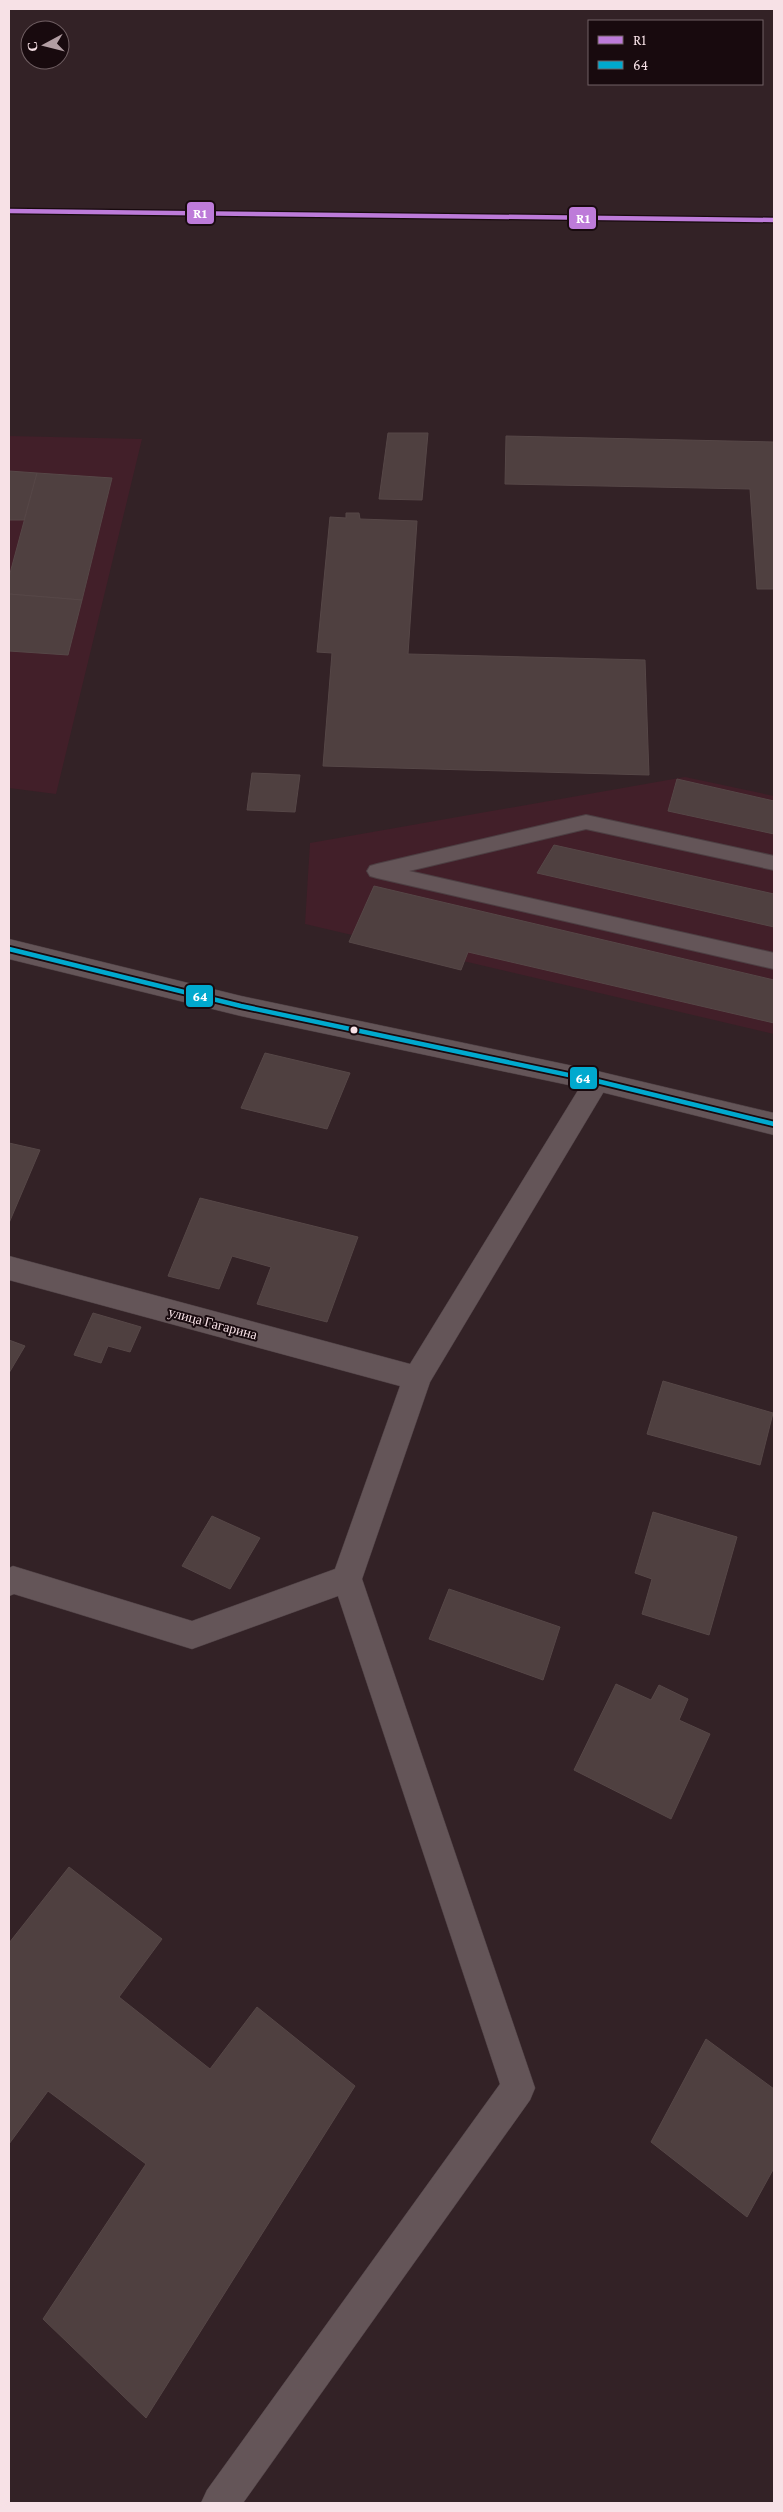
<svg xmlns="http://www.w3.org/2000/svg" width="783" height="2512" font-family="'Crimson Pro',serif">
  <style>
    .built { fill: #421f29 }
    .building { fill: #4f4040; stroke: #564747 }
    .lines { fill: none; stroke-linecap: round; stroke-linejoin: round }
    .service-casing { stroke: #4d3f43; stroke-width: 2 }
    .minor-casing { stroke: #4d3f43; stroke-width: 1 }
    .tertiary-casing { stroke: #4d3f43; stroke-width: 1 }
    .service { fill: #645558; fill-rule: evenodd }
    .minor { fill: #645558; fill-rule: evenodd }
    .tertiary { fill: #645558; fill-rule: evenodd }
    .bus-1-casing { stroke: #180a0e; stroke-width: 8 }
    .bus-1 { stroke: #00a9ce; stroke-width: 4.5 }
    .rail-1-casing { stroke: #180a0e; stroke-width: 7 }
    .rail-1 { stroke: #bd7bd9; stroke-width: 4.5 }
    .bus-dot { fill: #f7e1e6; stroke: #180a0e; stroke-width: 2 }
    .labels { text-anchor: middle; stroke-width: 4; stroke-linejoin: round; paint-order: stroke }
    .street-label { font-size: 14px; fill: #f7e1e6; stroke: #180a0e }
    .line-badge { stroke: #180a0e; stroke-width: 2 }
    .badge-label { font-size: 14px; text-anchor: middle; font-weight: bold; fill: #fff }
  </style>
  <rect width="100%" height="100%" fill="#332226"/>
  <!-- built -->
  <g class="built">
    <polygon points="9,436 142,439 56,794 9,788"/>
    <polygon points="685,777 774,796 774,1034 305,924 310,843"/>
  </g>
  <!-- building -->
  <g class="building">
    <polygon points="388,433 428,433 422,500 379,499"/>
    <polygon points="506,436 774,442 774,589 757,589 750,489 505,484"/>
    <polygon points="9,471 37,473 24,520 9,520"/>
    <polygon points="37,473 112,478 82,600 9,594 9,577"/>
    <polygon points="346,513 359,513 360,519 417,521 408,654 645,660 649,775 323,766 332,653 317,652 330,517 346,518"/>
    <polygon points="9,594 82,600 68,655 9,651"/>
    <polygon points="252,773 300,775 295,812 247,810"/>
    <polygon points="677,779 774,801 774,834 668,811"/>
    <polygon points="554,845 774,894 774,927 537,873"/>
    <polygon points="374,886 774,980 774,1023 468,952 461,970 349,942"/>
    <polygon points="265,1053 350,1073 327,1129 241,1108"/>
    <polygon points="9,1143 40,1150 9,1223"/>
    <polygon points="200,1198 358,1237 327,1322 257,1304 271,1267 232,1256 219,1289 168,1276"/>
    <polygon points="93,1313 141,1327 130,1352 108,1346 101,1363 74,1355"/>
    <polygon points="9,1340 25,1346 9,1373"/>
    <polygon points="663,1381 773,1413 760,1465 647,1434"/>
    <polygon points="653,1512 737,1537 709,1635 642,1614 652,1579 635,1573"/>
    <polygon points="212,1516 260,1538 230,1589 182,1566"/>
    <polygon points="449,1589 560,1627 543,1680 429,1639"/>
    <polygon points="616,1684 651,1700 659,1685 688,1699 679,1720 710,1734 671,1819 574,1770"/>
    <polygon points="69,1867 162,1939 119,1997 210,2069 257,2007 355,2086 146,2418 43,2319 146,2164 48,2091 9,2144 9,1943"/>
    <polygon points="706,2039 774,2089 774,2168 747,2217 651,2142"/>
  </g>
  <g class="lines">
    <defs>
      <polygon id="service" points="586,815 774,856 774,870 586,829 409,871 774,953 774,969 377,878 370,876 367,871 370,866 377,864"/>
      <polygon id="minor" points="597,1071 606,1074 610,1081 606,1088 430,1382 362,1579 535,2088 530,2100 243,2503 201,2503 207,2490 500,2084 338,1596 192,1649 14,1594 9,1596 9,1568 13,1566 192,1621 335,1569 400,1386 9,1280 9,1256 410,1364 588,1074"/>
      <polygon id="tertiary" points="9,939 241,996 597,1071 774,1113 774,1135 597,1091 241,1016 9,959"/>
    </defs>
    <!-- service casing -->
    <use href="#service" class="service-casing"/>
    <!-- minor casing -->
    <use href="#minor" class="minor-casing"/>
    <!-- tertiary casing -->
    <use href="#tertiary" class="tertiary-casing"/>
    <!-- service -->
    <use href="#service" class="service"/>
    <!-- minor -->
    <use href="#minor" class="minor"/>
    <!-- tertiary -->
    <use href="#tertiary" class="tertiary"/>
    <defs>
      <polyline id="bus-1" points="9,949 241,1006 597,1081 774,1124"/>
    </defs>
    <!-- bus-1 casing -->
    <use href="#bus-1" class="bus-1-casing"/>
    <!-- bus-1 -->
    <use href="#bus-1" class="bus-1"/>
    <defs>
      <polyline id="rail-1" points="9,211 774,220"/>
    </defs>
    <!-- rail-1 casing -->
    <use href="#rail-1" class="rail-1-casing"/>
    <!-- rail-1 -->
    <use href="#rail-1" class="rail-1"/>
  </g>
  <!-- markers -->
  <circle class="bus-dot" cx="354" cy="1030" r="4.5"/>
  <g class="labels">
    <!-- street labels -->
    <g class="street-label">
      <text transform="translate(213 1323) rotate(15)" y="5">улица Гагарина</text>
    </g>
  </g>
  <g class="line-badge">
    <rect x="186" y="201" width="29" height="24" rx="5" fill="#bd7bd9"/>
    <rect x="568" y="206" width="29" height="24" rx="5" fill="#bd7bd9"/>
    <rect x="185" y="984" width="29" height="24" rx="5" fill="#00a9ce"/>
    <rect x="569" y="1066" width="29" height="24" rx="5" fill="#00a9ce"/>
  </g>
  <g class="badge-label">
    <text x="200" y="218">R1</text>
    <text x="583" y="223">R1</text>
    <text x="200" y="1001">64</text>
    <text x="583" y="1083">64</text>
  </g>
  <!-- border -->
  <rect width="783" height="2512" fill="none" stroke="#f7e1e6" stroke-width="20"/>
  <!-- legend -->
  <rect x="588" y="20" width="175" height="65" fill="#180a0e" stroke="#716064"/>
  <rect x="598" y="36" width="25" height="8" fill="#bd7bd9" stroke="#716064"/>
  <text x="633" y="45" font-size="15" fill="#f7e1e6">R1</text>
  <rect x="598" y="61" width="25" height="8" fill="#00a9ce" stroke="#716064"/>
  <text x="633" y="70" font-size="15" fill="#f7e1e6">64</text>
  <!-- north arrow -->
  <g transform="translate(45 45) rotate(263)"><circle r="24" fill="#180a0e" stroke="#716064"/>
  <path d="M0-4L9 19L0 12L-9 19Z" fill="#b29ea3"/>
  <text y="-8" font-size="14" font-weight="bold" text-anchor="middle" fill="#f7e1e6">С</text>
  </g>
</svg>
